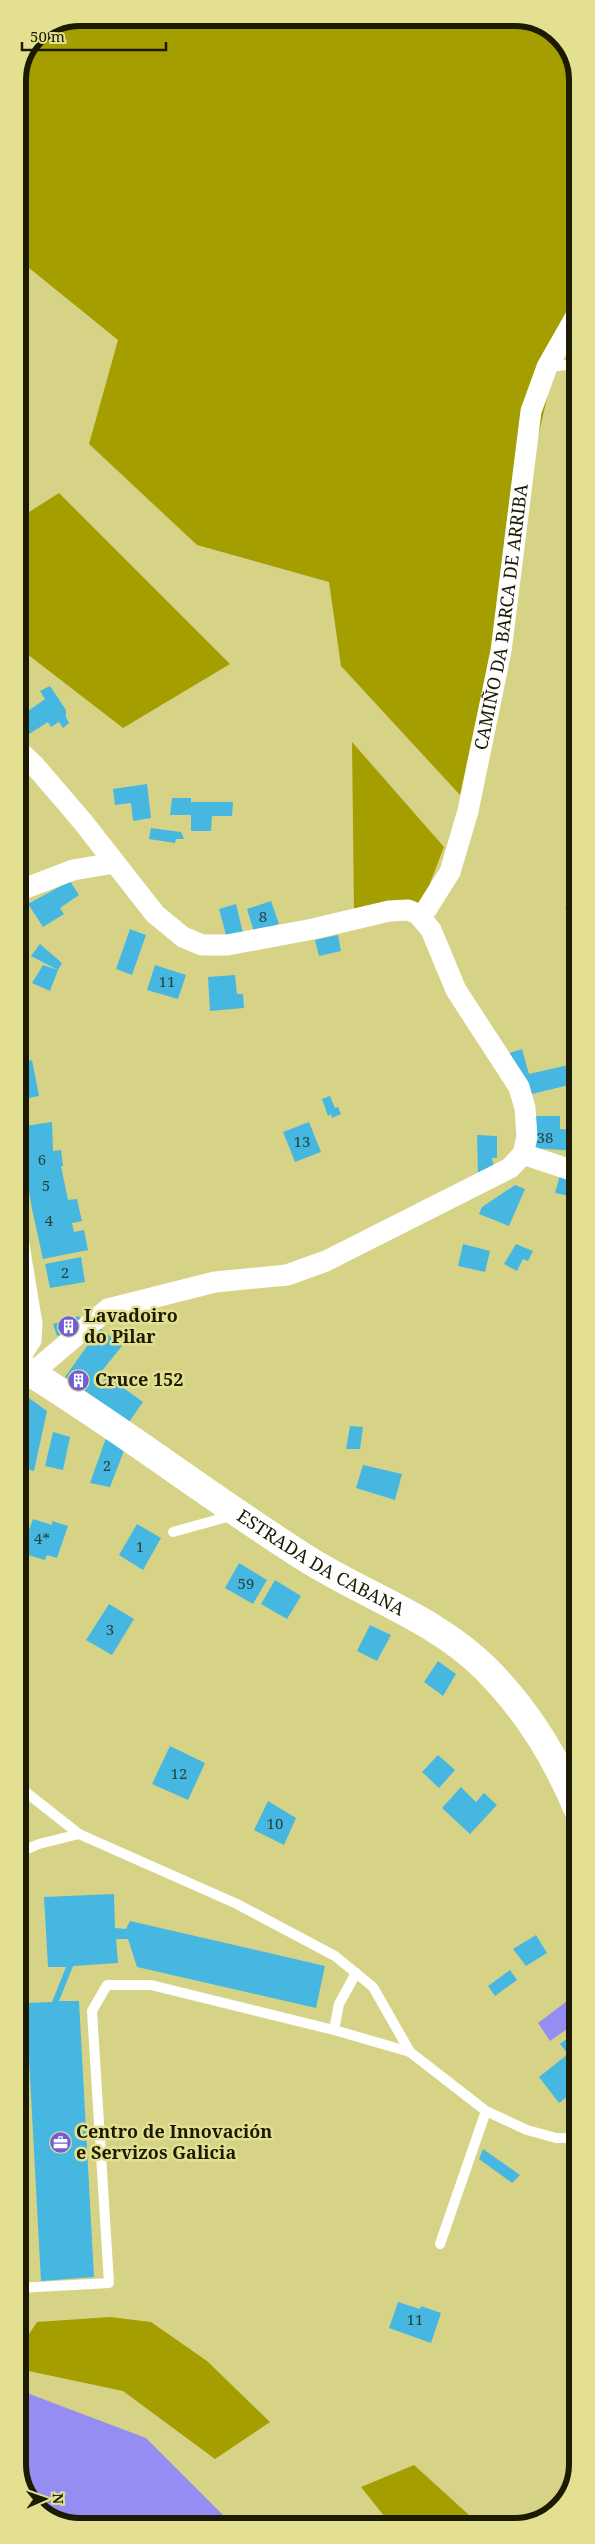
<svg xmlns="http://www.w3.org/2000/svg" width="595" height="2544" font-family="'Noto Serif',serif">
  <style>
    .forest { fill: #a59e01 }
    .water { fill: #968df2 }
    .building { fill: #46b7e1 }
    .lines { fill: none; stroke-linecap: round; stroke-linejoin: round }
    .lane { stroke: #fff; stroke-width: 10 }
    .street { stroke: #fff; stroke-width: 21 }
    .secondary { stroke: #fff; stroke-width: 28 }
    .labels { text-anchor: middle; stroke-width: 5; stroke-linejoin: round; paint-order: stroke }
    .number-label { font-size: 15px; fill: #264138 }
    .street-label { font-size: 18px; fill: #1c1a00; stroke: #e4e092 }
    .poi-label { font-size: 18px; font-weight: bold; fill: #1c1a00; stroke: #e4e092; text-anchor: start }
    .rim { fill: none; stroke: #1c1a00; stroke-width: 6 }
  </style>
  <rect width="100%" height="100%" fill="#d7d386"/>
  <!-- forest -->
  <g class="forest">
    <polygon points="81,18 522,18 559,36 576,68 576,274 516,531 460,795 341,666 329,582 197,545 89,444 118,340 18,259 18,80 36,36"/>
    <polygon points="59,493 230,664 123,728 18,647 18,519"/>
    <polygon points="352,742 444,847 422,904 354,909"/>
    <polygon points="577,900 577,924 565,907"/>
    <polygon points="110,2317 151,2322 207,2361 270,2422 215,2459 123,2391 19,2369 19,2349 37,2322"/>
    <polygon points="414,2465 480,2525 392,2526 361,2487"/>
  </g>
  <!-- water -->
  <g class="water">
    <polygon points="567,2001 577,2017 577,2022 550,2041 538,2023"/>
    <polygon points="19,2390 146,2438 234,2526 76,2526 39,2511 19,2476"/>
  </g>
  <!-- building -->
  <g class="building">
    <polygon points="50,686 66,710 66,717 69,723 63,728 59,722 51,727 48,722 26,736 18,724 18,718 45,699 40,691"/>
    <polygon points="147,784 151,818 133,821 131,803 115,805 113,789"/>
    <polygon points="172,798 191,798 191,802 233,802 232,816 212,816 211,831 191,831 191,815 170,815"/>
    <polygon points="151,828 181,832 184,839 176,839 175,843 149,839"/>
    <polygon points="70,881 79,895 60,908 64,914 43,927 28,904"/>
    <polygon points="271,901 279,924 254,932 247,909"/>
    <polygon points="236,904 243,933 226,935 219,909"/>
    <polygon points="130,929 146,935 132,975 116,969"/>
    <polygon points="338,935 341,951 319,956 315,940"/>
    <polygon points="40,944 62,963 58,970 31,956"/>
    <polygon points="43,965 58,970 50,991 32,983"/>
    <polygon points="155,965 186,975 178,999 147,990"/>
    <polygon points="235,975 237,994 243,994 244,1008 210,1011 208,977"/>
    <polygon points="522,1049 529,1074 577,1063 577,1083 528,1095 506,1054"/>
    <polygon points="32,1060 39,1096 18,1100 18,1063"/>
    <polygon points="330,1096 335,1108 338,1107 341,1114 332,1118 331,1114 328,1116 322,1099"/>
    <polygon points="533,1116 560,1116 560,1129 575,1130 577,1122 577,1151 530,1148"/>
    <polygon points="52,1122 53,1151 61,1150 63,1166 61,1166 68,1200 77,1199 82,1221 72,1223 74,1232 84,1230 88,1250 43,1259 32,1209 18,1127"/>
    <polygon points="309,1122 321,1152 295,1162 283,1132"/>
    <polygon points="477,1135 497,1136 497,1158 492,1158 494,1167 478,1176"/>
    <polygon points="560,1175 573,1178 569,1196 555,1193"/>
    <polygon points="515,1185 525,1189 509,1226 479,1214 482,1207"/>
    <polygon points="463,1244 490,1251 485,1272 458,1266"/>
    <polygon points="516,1244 533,1251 528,1261 523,1259 517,1271 504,1264"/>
    <polygon points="81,1257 85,1282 50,1288 45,1264"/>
    <polygon points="79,1316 83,1328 57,1336 53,1324"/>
    <polygon points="100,1328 122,1346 93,1382 99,1387 107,1376 143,1402 129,1422 65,1377"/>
    <polygon points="24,1398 29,1398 47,1411 34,1471 18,1467 18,1422 21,1402"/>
    <polygon points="350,1426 363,1427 360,1449 346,1449"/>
    <polygon points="53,1432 70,1437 63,1470 45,1466"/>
    <polygon points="106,1438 125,1448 110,1487 90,1483"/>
    <polygon points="363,1465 402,1474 395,1500 356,1488"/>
    <polygon points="33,1519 52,1525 52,1521 68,1526 57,1558 47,1555 45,1560 18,1552 24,1528 29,1530"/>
    <polygon points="137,1524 161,1538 143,1570 119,1555"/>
    <polygon points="239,1563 267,1580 253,1604 225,1588"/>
    <polygon points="275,1580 301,1596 287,1619 261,1604"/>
    <polygon points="109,1604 134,1619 112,1655 86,1640"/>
    <polygon points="370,1625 391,1635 377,1661 357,1651"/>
    <polygon points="438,1661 456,1674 443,1696 424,1682"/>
    <polygon points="170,1746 205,1763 188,1800 152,1784"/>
    <polygon points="438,1755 455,1770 439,1788 422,1772"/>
    <polygon points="461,1787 476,1802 484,1793 497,1805 470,1834 442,1808"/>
    <polygon points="268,1801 296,1818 284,1845 254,1830"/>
    <polygon points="114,1894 115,1928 126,1929 130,1921 325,1966 316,2008 137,1967 128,1939 116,1939 118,1963 73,1966 59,2001 79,2001 94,2277 41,2281 26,2003 52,2002 66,1967 48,1967 44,1897"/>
    <polygon points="536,1935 547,1953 526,1966 513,1949"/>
    <polygon points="510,1970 517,1980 495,1996 488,1986"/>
    <polygon points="577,2031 577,2089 559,2103 539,2077 568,2054 560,2044"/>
    <polygon points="483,2149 520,2175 512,2183 479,2159"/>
    <polygon points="398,2302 420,2309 421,2306 441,2313 431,2343 389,2328"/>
  </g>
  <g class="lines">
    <!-- lane -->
    <g class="lane">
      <polyline points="548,367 576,364"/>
      <polyline points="173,1532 234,1515"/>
      <polyline points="18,1786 79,1834 237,1904 335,1956 373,1987 410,2052 486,2111 527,2130 556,2138 577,2138"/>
      <polyline points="18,1853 39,1844 79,1834"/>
      <polyline points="334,2030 339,2004 356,1973"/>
      <polyline points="440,2244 486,2111"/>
      <polyline points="19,2288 109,2283 92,2011 107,1985 151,1985 334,2030 410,2052"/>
    </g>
    <!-- street -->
    <g class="street">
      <polyline points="18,750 35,766 83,822 155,914 183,937 202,945 227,945 313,929 389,911 408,910 418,914 431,930 456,990 519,1087 525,1108 527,1137 523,1154 510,1168 326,1261 287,1275 215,1282 108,1309 32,1373"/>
      <polyline points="18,891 73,870 114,863"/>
      <path id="s1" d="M421,918L450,872L468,811L501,651L531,411L547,367L576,316"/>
      <polyline points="523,1154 577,1172"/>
      <polyline points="18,1239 32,1324 31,1340 18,1360"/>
    </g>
    <!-- secondary -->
    <path class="secondary" id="s2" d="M18,1365C117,1425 209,1497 307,1559C366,1596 436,1619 486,1669C525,1708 556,1758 577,1808"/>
  </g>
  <!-- icons -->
  <defs>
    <symbol id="building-disc" viewBox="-11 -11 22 22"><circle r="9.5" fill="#705dd7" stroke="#e4e092"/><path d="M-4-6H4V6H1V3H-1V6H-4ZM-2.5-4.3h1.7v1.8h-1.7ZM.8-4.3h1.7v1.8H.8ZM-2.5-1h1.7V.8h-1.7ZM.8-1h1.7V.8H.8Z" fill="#fff"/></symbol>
    <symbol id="office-disc" viewBox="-11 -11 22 22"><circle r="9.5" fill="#705dd7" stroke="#e4e092"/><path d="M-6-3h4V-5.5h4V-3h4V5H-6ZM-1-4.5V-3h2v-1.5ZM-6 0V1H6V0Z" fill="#fff"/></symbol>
  </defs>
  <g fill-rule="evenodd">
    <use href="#building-disc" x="56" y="1314" width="25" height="25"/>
    <use href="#building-disc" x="66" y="1368" width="25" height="25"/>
    <use href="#office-disc" x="48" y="2130" width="25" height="25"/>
  </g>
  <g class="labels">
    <!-- number labels -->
    <g class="number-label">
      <text x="263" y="922">8</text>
      <text x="167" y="987">11</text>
      <text x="545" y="1143">38</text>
      <text x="302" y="1147">13</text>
      <text x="42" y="1165">6</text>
      <text x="46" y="1191">5</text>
      <text x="49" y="1226">4</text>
      <text x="65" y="1278">2</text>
      <text x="107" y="1471">2</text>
      <text x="42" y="1544">4*</text>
      <text x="140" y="1552">1</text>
      <text x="246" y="1589">59</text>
      <text x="110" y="1635">3</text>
      <text x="179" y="1779">12</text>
      <text x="275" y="1829">10</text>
      <text x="415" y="2325">11</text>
    </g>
    <!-- street labels -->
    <g class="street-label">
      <text dy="6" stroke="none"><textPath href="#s1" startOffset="315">CAMIÑO DA BARCA DE ARRIBA</textPath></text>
      <text dy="6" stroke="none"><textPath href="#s2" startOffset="362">ESTRADA DA CABANA</textPath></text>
    </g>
    <!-- poi labels -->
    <g class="poi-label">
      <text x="84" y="1322">Lavadoiro<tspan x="84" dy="21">do Pilar</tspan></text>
      <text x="95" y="1386">Cruce 152</text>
      <text x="76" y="2138">Centro de Innovación<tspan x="76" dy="21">e Servizos Galicia</tspan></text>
    </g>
  </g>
  <!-- crop -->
  <path d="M0 0H595V2544H0ZM80 26H515A54 54 0 0 1 569 80V2464A54 54 0 0 1 515 2518H80A54 54 0 0 1 26 2464V80A54 54 0 0 1 80 26Z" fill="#e4e092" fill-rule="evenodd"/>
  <path class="rim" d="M80 26H515A54 54 0 0 1 569 80V2464A54 54 0 0 1 515 2518H80A54 54 0 0 1 26 2464V80A54 54 0 0 1 80 26Z"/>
  <!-- north arrow -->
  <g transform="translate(45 2499) rotate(88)" stroke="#e4e092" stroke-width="4" paint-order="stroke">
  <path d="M0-4L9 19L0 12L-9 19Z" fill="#1c1a00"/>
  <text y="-8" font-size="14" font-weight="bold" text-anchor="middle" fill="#1c1a00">N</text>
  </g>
  <!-- scale -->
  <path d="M22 42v8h144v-8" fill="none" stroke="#1c1a00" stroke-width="2.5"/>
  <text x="30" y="42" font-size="15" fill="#1c1a00" stroke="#e4e092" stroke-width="4" paint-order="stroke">50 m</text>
</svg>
